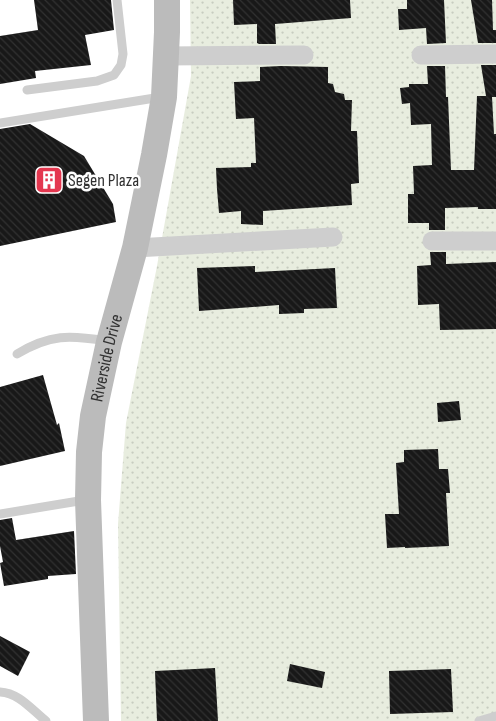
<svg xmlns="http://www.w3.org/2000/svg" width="496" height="721" font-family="'Sofia Sans Condensed',sans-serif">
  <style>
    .garden { fill: url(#garden-dots) }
    .building { fill: url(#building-back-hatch) }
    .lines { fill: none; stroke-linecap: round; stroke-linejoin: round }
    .lane { stroke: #cecece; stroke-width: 9 }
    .street { stroke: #cecece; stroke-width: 19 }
    .secondary { stroke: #bbb; stroke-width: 26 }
    .labels { text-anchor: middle; stroke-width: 5; stroke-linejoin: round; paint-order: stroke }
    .poi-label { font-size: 18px; fill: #313131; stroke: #fff; text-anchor: start }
    .street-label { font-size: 18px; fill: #313131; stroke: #fff }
  </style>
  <defs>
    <pattern id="garden-dots" width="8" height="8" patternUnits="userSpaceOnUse" patternTransform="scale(1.25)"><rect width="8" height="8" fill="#e8eddf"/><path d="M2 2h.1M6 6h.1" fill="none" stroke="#c7ccc0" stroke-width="1.8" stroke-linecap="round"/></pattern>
    <pattern id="building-back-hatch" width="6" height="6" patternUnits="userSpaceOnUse" patternTransform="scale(1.25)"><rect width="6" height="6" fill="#181818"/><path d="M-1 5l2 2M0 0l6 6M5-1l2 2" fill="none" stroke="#313131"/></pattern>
  </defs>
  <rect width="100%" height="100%" fill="#fff"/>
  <!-- garden -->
  <polygon class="garden" points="190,0 496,0 496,721 121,721 118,524 126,423 157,266 191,76"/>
  <!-- building -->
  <g class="building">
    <polygon points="34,0 111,0 114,30 85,35 91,65 35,71 36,78 0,84 0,36 38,30"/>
    <polygon points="233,0 350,0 351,18 275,24 276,44 259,44 257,43 257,24 234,25"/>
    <polygon points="407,0 444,0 446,43 427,44 426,28 399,30 398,9 407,9"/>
    <polygon points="471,0 492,0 493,30 496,30 496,43 478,43"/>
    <polygon points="481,65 496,65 496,97 492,97 494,134 496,134 496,209 478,209 478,207 445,208 445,230 429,230 429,223 408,223 408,194 414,194 413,166 432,165 431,124 411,125 410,103 402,104 400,88 409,87 409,84 428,84 427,66 445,66 446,97 448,97 451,170 474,170 477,96 486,96"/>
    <polygon points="281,66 328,67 328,83 333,84 335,92 344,94 345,100 352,100 351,131 357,131 359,183 351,184 352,205 263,211 263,225 241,224 241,211 219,213 217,189 216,168 251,167 251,163 256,163 254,118 236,119 234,82 260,81 260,67"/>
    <polygon points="30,124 84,156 113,204 116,222 0,246 0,129"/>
    <polygon points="430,252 446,252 446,264 496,262 496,329 440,330 439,304 418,305 417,266 431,265"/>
    <polygon points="255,266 255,272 335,268 337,308 304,309 304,313 279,314 279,305 199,311 197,268"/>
    <polygon points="43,375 57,425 59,423 65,451 0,466 0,387"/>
    <polygon points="459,401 461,420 438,422 437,403"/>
    <polygon points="438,449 439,469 448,469 450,493 446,493 449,546 405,548 405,547 387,548 385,514 399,514 396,463 404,462 404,450"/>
    <polygon points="12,518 16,540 74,531 76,574 48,576 48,579 4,586 0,563 3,562 0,546 0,520"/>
    <polygon points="0,636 30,652 18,676 0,666"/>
    <polygon points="290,664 325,672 322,688 287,681"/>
    <polygon points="215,668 218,721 157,721 155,671"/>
    <polygon points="451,669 453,712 390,714 389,671"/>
  </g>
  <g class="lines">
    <!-- lane -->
    <g class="lane">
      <polyline points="27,90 97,81 114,75 121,65 123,54 117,0"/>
      <polyline points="0,123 161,97"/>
      <path d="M17,354C50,334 70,335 106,341"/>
      <polyline points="0,514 85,500"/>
      <path d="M0,692C19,693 31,709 46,721"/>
      <polyline points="479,721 496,716"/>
    </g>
    <!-- street -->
    <g class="street">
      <polyline points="421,55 496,54"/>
      <polyline points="166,56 304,55"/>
      <polyline points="432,241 496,241"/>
      <polyline points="135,248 333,237"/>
    </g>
    <!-- secondary -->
    <path class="secondary" id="s1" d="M96,721L88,500L89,452L93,416L109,342L135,248L154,155L164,97L167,32V0"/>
  </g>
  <!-- icons -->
  <defs>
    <symbol id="building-square" viewBox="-11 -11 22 22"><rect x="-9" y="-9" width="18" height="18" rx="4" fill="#e4374f" stroke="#fff"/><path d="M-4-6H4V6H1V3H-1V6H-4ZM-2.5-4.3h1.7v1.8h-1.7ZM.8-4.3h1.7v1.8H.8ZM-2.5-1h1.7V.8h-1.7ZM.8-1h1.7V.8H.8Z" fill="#fff"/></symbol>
  </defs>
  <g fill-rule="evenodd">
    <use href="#building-square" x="33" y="164" width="32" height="32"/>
  </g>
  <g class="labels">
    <!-- poi labels -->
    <g class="poi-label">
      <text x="68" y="186">Segen Plaza</text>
    </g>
    <!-- street labels -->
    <g class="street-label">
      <text dy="6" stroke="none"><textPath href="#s1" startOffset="365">Riverside Drive</textPath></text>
    </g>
  </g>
</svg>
